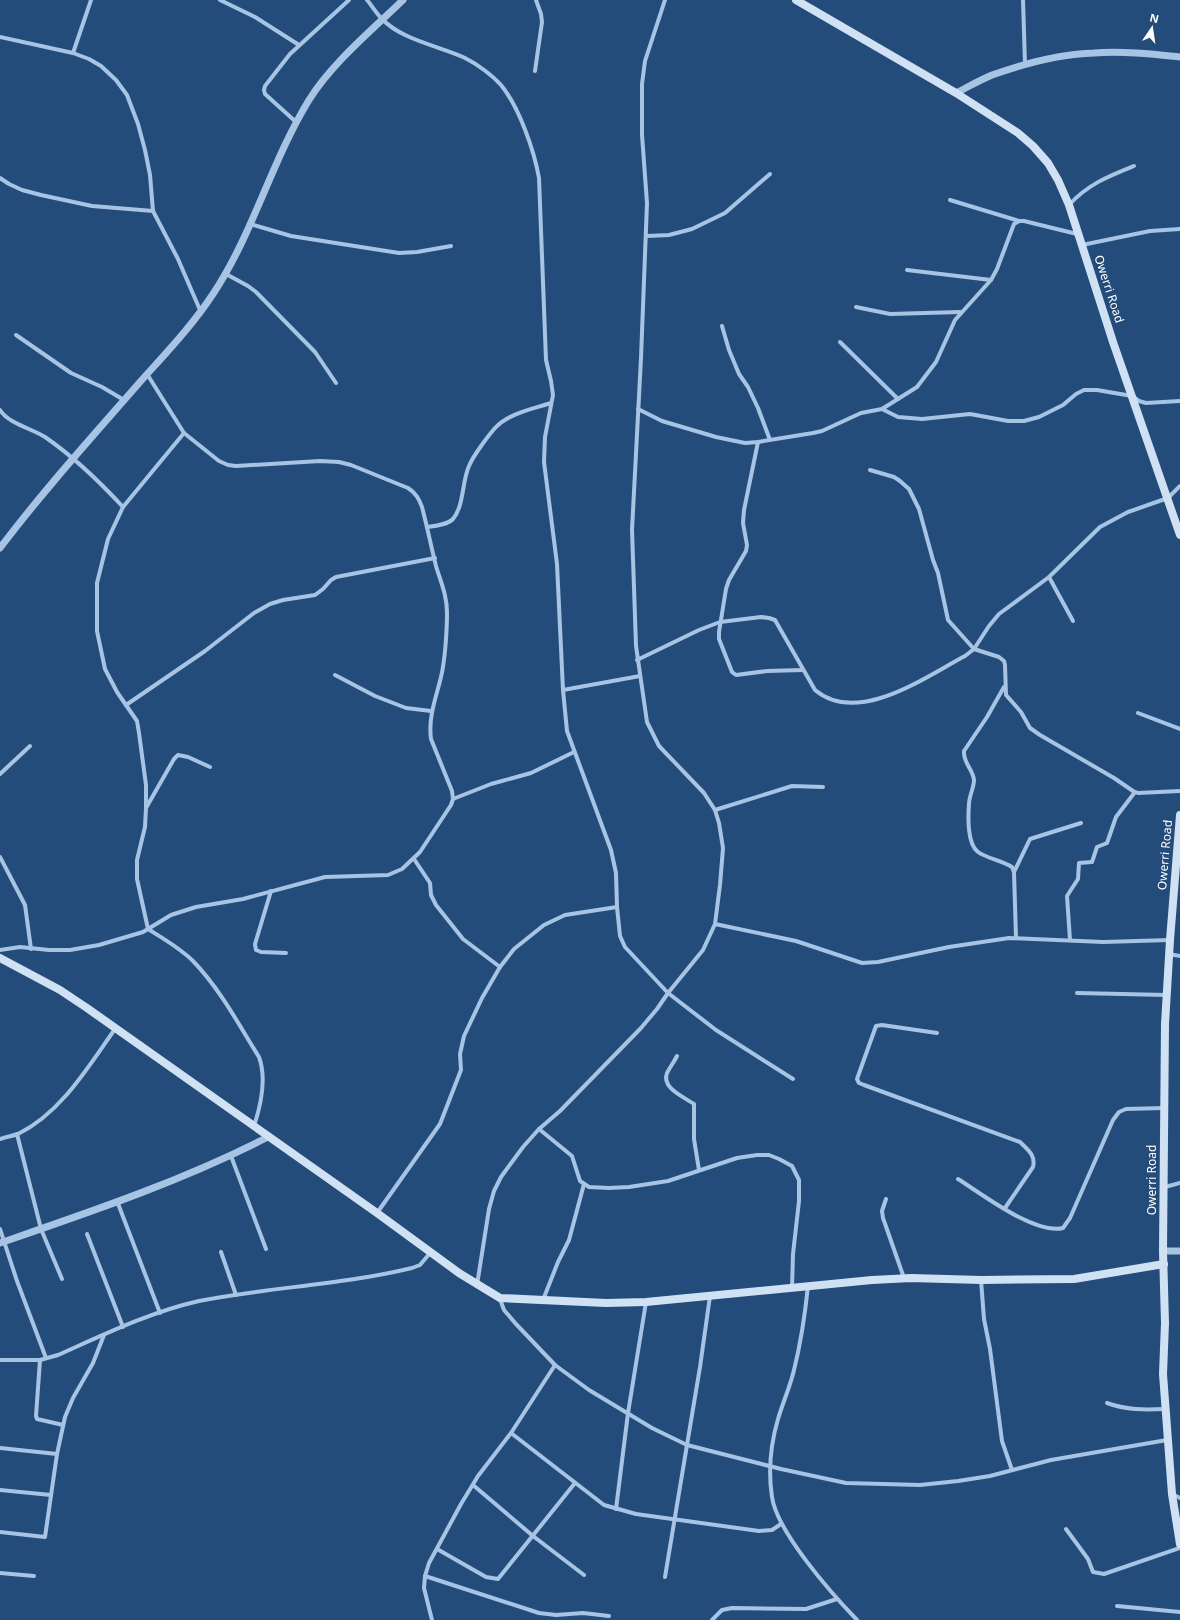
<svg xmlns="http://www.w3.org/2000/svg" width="1180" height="1620" font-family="'Noto Sans',sans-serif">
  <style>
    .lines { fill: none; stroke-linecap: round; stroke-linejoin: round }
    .minor { stroke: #a7c4e4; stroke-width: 4 }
    .tertiary { stroke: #a7c4e4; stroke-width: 7 }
    .secondary { stroke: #d0e1f4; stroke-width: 8 }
    .labels { text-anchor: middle; stroke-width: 3; stroke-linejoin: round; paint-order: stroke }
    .street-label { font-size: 12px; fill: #fff; stroke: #244c7a }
  </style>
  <rect width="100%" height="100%" fill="#244c7a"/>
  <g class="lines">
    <!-- minor -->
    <g class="minor">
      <polyline points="220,0 255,17 299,45"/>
      <path d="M367,0C372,6 377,14 382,19C402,40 439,46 465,58C477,64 492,75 501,85C519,107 534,150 539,178L546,360L551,381L553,395L545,437L544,462L557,564L563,690L567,731L611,850L616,873L617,907L620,936L625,947L668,993L716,1030L793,1079"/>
      <polyline points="1023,0 1025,64"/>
      <polyline points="0,37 73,53 89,59 101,66 116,80 127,95 138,124 145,150 150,175 153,211 178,259 200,310"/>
      <polyline points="73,53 91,0"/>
      <polyline points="535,71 542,22 541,14 536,0"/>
      <polyline points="296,122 265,94 264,90 265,86 290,54 349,0"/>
      <polyline points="0,178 9,184 22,190 41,195 92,206 153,211"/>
      <polyline points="950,200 1019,221"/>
      <path d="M1069,205C1088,184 1109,176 1134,166"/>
      <polyline points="250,224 291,236 399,253 417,252 451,246"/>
      <polyline points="647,236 669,235 692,229 725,213 770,174"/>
      <polyline points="1082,245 1150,231 1180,229"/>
      <polyline points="907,270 991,280"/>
      <polyline points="226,274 248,286 256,292 315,352 336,383"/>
      <polyline points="856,307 890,314 960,312"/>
      <polyline points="722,326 729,350 739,374 748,387 758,408 770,440"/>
      <polyline points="16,335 71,373 102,387 124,400"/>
      <polyline points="840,342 898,399"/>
      <polyline points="638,409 662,421 716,437 745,443 758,442 813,433 822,431 861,413 882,409 917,387 936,362 955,320 991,280 997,269 1014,224 1019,221 1024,221 1077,234"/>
      <polyline points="882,409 898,417 922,419 970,414 1008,421 1024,421 1039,417 1063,405 1076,394 1084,390 1097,390 1132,396 1139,401 1146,403 1180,401"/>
      <path d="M0,410C9,424 31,428 45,437C74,457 99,481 123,507"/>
      <path d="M184,433L123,507L108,539L97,583V631L105,669L117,692L137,721L139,733L146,785V808L145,827L137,860V879L148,929C164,939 180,948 193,961C220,989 239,1025 259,1057C267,1079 261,1105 254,1126"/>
      <polyline points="758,442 744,510 743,523 747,545 746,551 729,580 726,589 719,632 719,639 732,672 736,675 767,671 803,670"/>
      <polyline points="870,470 894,477 900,481 909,489 919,509 933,560 938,573 948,620 974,649 999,657 1004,661 1005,665 1006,695 1021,712 1030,728 1040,735 1114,778 1133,791 1138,793 1180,791"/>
      <path d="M427,527C435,526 447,525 453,519C464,506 462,481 469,466C473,456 488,436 495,428C509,413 533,409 551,403"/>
      <polyline points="1049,577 1073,621"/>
      <path d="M637,660L699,630L720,622L761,617L769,618L775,620L815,690C858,726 925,677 965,656L974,649L989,626L999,614L1049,577L1100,527L1128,512L1168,498L1180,486"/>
      <polyline points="335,675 375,696 406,708 431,711"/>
      <path d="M1004,687L987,717L964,751C963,763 973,769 974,780C974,788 969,796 969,804C968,816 967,844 978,852C988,859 1001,860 1012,867L1014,872L1016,938"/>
      <polyline points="563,690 640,676"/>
      <polyline points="126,705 205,651 254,613 270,604 283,600 315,595 323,589 331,580 336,577 435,558"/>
      <polyline points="1138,713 1180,729"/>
      <polyline points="0,774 30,746"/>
      <polyline points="453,799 491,784 531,773 574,752"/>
      <polyline points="146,808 174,759 178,755 188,757 210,767"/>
      <polyline points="715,810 792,786 823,787"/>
      <polyline points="0,857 25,905 31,949"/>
      <polyline points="414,859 430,883 431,895 436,905 463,939 500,967"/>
      <polyline points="1014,872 1030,839 1081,823"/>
      <polyline points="271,891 255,944 256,950 261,952 286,953"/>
      <polyline points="715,924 796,941 862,963 878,962 949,947 1009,938 1103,942 1170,940"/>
      <polyline points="1070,940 1067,896 1078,879 1079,863 1092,862 1097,847 1107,843 1116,817 1135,792"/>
      <path d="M0,950L20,947L49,950H70L99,945L143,932L171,915L196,907L243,899L325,877L388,875L402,869L420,852L451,805L453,799L452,791L431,739C428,717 436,698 441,677C445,661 447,630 447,613C447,595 441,583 436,566C431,546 427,526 422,507C419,499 416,493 408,488L351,465L339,462L320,461L236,466L228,465L219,461L184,433L147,374"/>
      <polyline points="1169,954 1180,956"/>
      <polyline points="1077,993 1167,995"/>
      <path d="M937,1033L882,1025L876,1026L857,1079L859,1083L864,1085L1020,1142C1027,1149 1036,1155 1033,1167L1005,1208"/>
      <path d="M677,1056C674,1062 670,1067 667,1073C661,1088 684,1097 694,1104V1139L699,1170"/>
      <polyline points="539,1129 572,1156 580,1181 589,1187 609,1188 629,1187 668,1181 737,1158 757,1155 769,1155 779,1159 792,1166 799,1180 799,1201 793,1254 792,1288"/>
      <polyline points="17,1134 41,1229 62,1279"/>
      <path d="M0,1139C6,1137 12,1136 18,1134C61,1113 88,1067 115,1029"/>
      <polyline points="231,1156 266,1249"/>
      <path d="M958,1179C982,1194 1035,1235 1063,1228L1070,1218L1113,1120L1119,1112L1126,1109L1164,1108"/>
      <polyline points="1165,1187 1180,1183"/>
      <polyline points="886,1199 882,1211 883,1218 904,1278"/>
      <polyline points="117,1201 160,1313"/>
      <polyline points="377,1213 440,1124 461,1070 460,1054 464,1036 482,998 500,967 514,949 544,925 565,915 617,907"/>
      <polyline points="0,1229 17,1281 46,1358"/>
      <polyline points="87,1234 123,1327"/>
      <polyline points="221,1252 236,1295"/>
      <polyline points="981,1280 984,1319 990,1349 1002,1441 1012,1470"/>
      <polyline points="477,1285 489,1209 494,1191 501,1177 523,1147 539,1129 560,1111 641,1028 657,1009 668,993 703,950 715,924 720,885 723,848 719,823 715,810 704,793 659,746 647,722 636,646 632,530 641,358 647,203 642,135 642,84 645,61 665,0"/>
      <path d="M808,1286C805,1315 801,1342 794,1370C790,1387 783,1402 778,1419C771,1443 768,1471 772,1497C777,1532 832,1594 857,1620"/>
      <polyline points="500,1299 504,1310 516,1324 555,1365 589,1390 652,1428 687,1445 781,1469 846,1483 920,1485 958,1481 990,1476 1051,1460 1167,1440"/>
      <polyline points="543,1300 558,1262 569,1240 584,1184"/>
      <path d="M0,1360H40L58,1355C103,1335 150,1312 199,1301C270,1287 342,1285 412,1268L420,1265L430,1253"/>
      <polyline points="40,1360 36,1416 37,1419 63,1425"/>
      <path d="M1107,1403C1126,1410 1144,1410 1165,1409"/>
      <polyline points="511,1433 604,1505 636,1514 759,1531 772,1530 781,1524"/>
      <polyline points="0,1448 57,1454"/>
      <polyline points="473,1485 533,1536 584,1575"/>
      <polyline points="0,1490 51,1495"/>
      <polyline points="1172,1494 1180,1498"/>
      <polyline points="616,1509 628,1413 646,1302"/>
      <polyline points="1066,1529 1088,1559 1093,1572 1104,1574 1180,1548"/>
      <polyline points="0,1532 45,1537 57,1454 65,1417 73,1398 93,1363 104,1335"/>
      <polyline points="437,1549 486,1577 498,1579 575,1483"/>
      <polyline points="0,1573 34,1576"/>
      <polyline points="425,1576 539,1613 556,1615 583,1613 609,1616"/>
      <polyline points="665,1577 700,1367 710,1296"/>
      <polyline points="1117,1606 1180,1612"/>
      <polyline points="432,1620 424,1588 425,1576 429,1563 461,1504 478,1476 511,1433 555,1365"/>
      <polyline points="712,1620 722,1610 732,1608 806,1609 837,1599"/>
    </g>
    <!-- tertiary -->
    <g class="tertiary">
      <path d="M956,93C968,87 980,80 992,75C1023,64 1062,54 1094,53C1123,51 1151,54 1180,57"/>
      <path d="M0,548C44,490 92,437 140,382C165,354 192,326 213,294C253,234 271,162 309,100C332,63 372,30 403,0"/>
      <path d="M0,1243C90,1212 182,1181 268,1137"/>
      <polyline points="1163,1251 1180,1251"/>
    </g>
    <!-- secondary -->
    <g class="secondary">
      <polyline points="796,0 956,93 1018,133 1033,146 1048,163 1058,180 1069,205 1113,342 1180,535"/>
      <polyline points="1180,815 1170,940 1165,1024 1163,1251 1165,1323 1163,1374 1172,1494 1180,1544"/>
      <polyline points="0,958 60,990 87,1008 377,1213 459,1273 500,1298 606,1303 646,1302 872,1280 911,1278 981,1280 1074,1279 1164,1264"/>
    </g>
  </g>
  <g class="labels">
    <!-- street labels -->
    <g class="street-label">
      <text transform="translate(1109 289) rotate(72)" y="4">Owerri Road</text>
      <text transform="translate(1165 855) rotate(-85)" y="4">Owerri Road</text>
      <text transform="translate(1152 1180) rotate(-90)" y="4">Owerri Road</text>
    </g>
  </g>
  <!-- north arrow -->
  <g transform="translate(1152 28) rotate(13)" stroke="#244c7a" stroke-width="3" paint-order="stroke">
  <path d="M0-3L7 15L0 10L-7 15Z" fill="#ffffff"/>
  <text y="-6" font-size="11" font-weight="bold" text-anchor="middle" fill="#ffffff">N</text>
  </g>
</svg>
